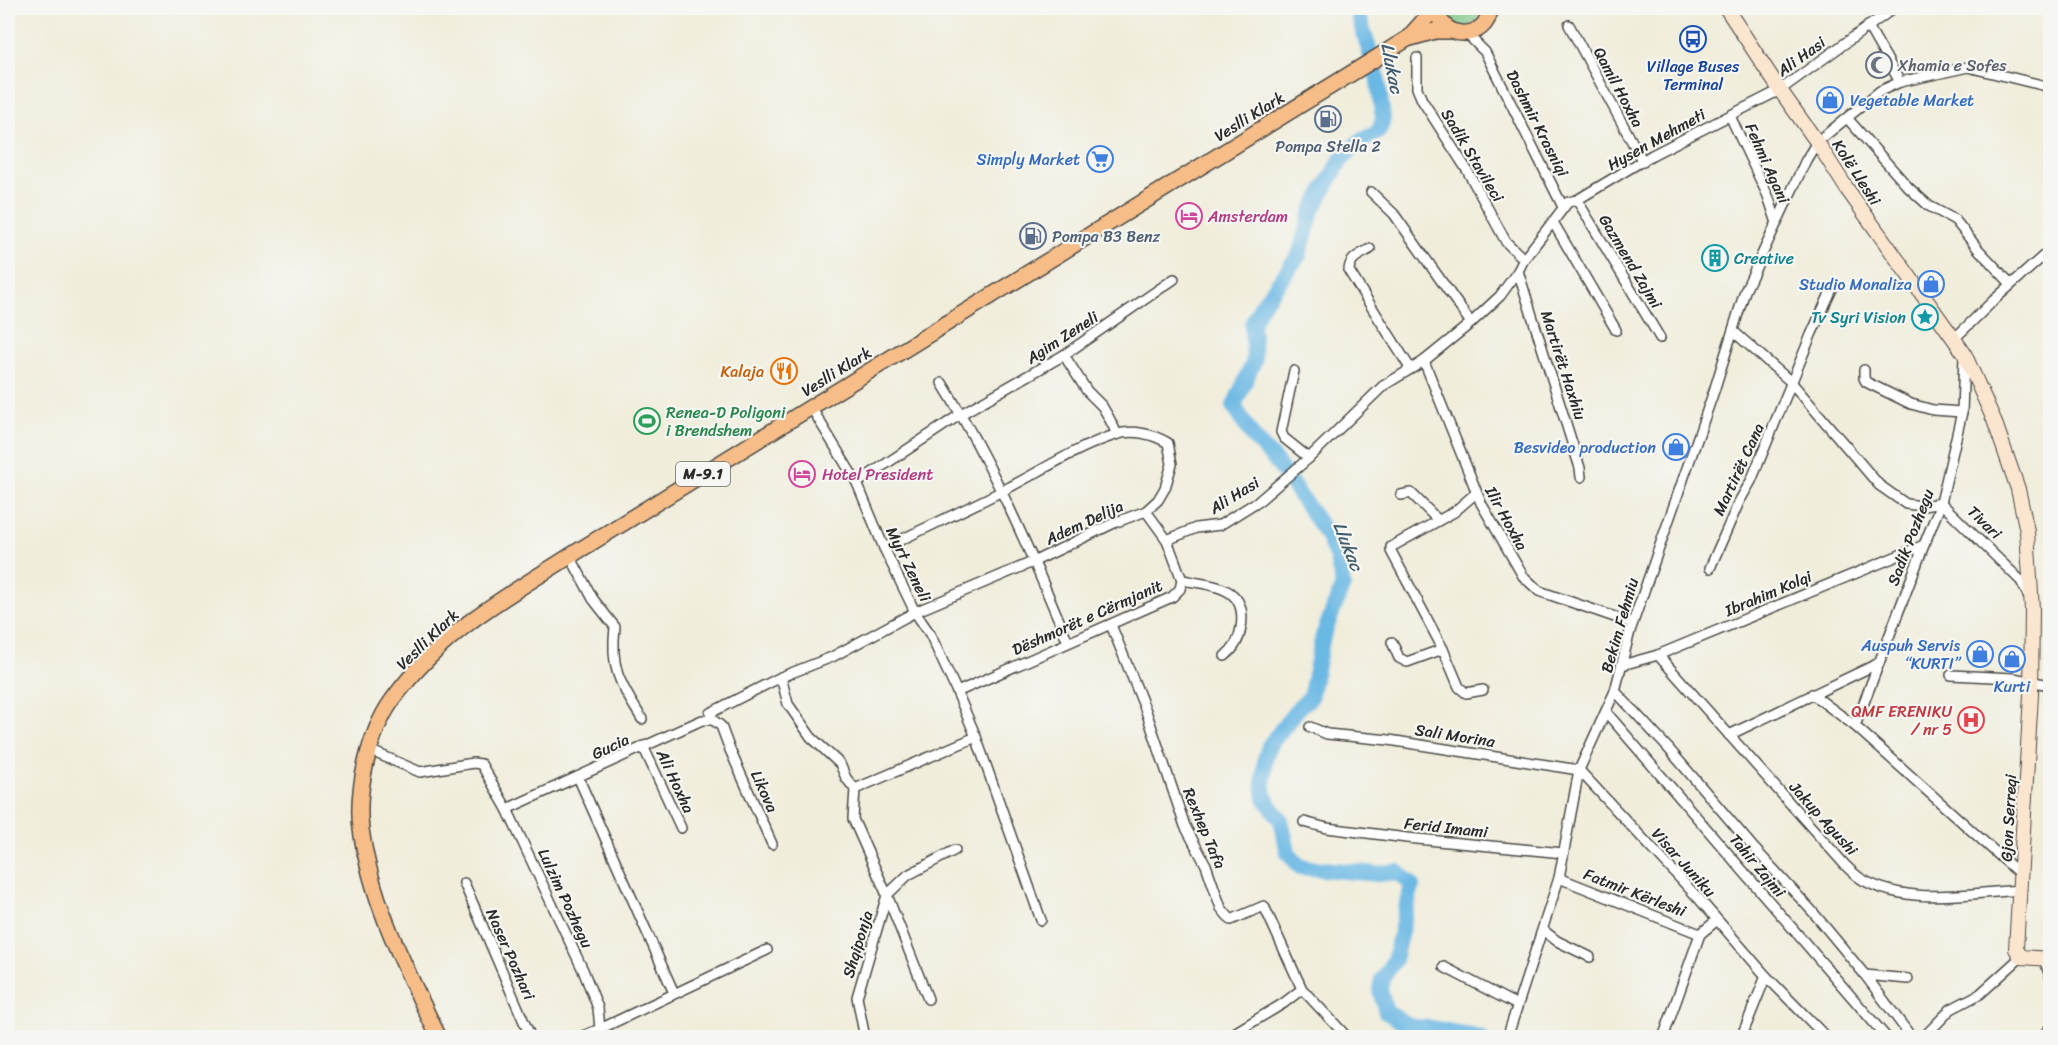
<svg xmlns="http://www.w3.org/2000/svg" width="2058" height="1045" font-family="Sriracha,sans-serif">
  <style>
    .green { fill: #7dc886; stroke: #547a58; stroke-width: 1.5 }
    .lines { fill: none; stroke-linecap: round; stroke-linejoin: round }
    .river { stroke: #6ab8e4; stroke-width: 16 }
    .street-casing { stroke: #494845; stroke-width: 12 }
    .secondary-casing { stroke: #494845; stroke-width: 16 }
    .primary-casing { stroke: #494845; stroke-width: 18 }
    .street { stroke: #fff; stroke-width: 9 }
    .secondary { stroke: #fce5cf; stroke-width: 14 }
    .primary { stroke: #f7bd88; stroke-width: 15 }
    .labels { text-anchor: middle; stroke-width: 4.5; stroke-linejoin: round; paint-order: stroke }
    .shield { fill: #f6f6f2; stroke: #686867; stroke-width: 1.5 }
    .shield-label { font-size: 15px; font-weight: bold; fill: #2b2b2b }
    .street-label { font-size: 16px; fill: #2b2b2b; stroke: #f6f6f2 }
    .worship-label { font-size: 16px; fill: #5b616d; stroke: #f6f6f2; text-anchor: start }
    .transit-label { font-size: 16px; fill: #164399; stroke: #f6f6f2 }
    .shop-label { font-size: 16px; fill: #366cbe; stroke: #f6f6f2; text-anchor: end }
    .service-label { font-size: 16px; fill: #4e5e75; stroke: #f6f6f2 }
    .hotel-label { font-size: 16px; fill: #b23c85; stroke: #f6f6f2; text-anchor: start }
    .culture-label { font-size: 16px; fill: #0d838f; stroke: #f6f6f2; text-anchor: start }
    .food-label { font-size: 16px; fill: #c56008; stroke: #f6f6f2; text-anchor: end }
    .leisure-label { font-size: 16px; fill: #27864d; stroke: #f6f6f2; text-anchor: start }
    .health-label { font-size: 16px; fill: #be3a42; stroke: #f6f6f2; text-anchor: end }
    .water-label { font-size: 18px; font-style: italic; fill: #415c6c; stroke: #f6f6f2 }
  </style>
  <rect width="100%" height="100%" fill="#f6f6f2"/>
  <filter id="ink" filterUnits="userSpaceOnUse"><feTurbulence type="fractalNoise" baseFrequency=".0167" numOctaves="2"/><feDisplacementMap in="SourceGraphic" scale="12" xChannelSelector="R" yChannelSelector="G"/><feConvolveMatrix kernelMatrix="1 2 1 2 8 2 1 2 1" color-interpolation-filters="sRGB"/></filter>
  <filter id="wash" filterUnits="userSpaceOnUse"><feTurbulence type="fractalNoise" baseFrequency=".008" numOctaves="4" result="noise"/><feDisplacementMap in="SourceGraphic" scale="24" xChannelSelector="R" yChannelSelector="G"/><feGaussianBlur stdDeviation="1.35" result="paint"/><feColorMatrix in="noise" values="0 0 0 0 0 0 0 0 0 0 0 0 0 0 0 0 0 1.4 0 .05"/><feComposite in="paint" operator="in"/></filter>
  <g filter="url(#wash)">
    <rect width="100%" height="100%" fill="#f0eddb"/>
    <!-- green -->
    <path class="green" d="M1444,8H1483C1477,33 1448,33 1444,8Z"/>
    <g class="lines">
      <!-- river -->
      <polyline class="river" points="1356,8 1377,75 1383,118 1381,126 1378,132 1359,142 1341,160 1312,211 1299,255 1261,306 1252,324 1254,361 1234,406 1253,437 1277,463 1327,535 1337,558 1343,585 1323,636 1310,698 1300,706 1269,746 1265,759 1263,783 1265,798 1281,820 1288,852 1300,867 1378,874 1398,872 1412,885 1394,960 1382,979 1380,990 1386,1012 1412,1027 1433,1028 1481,1038"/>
    </g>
  </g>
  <g filter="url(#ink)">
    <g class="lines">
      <defs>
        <g id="street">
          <polyline points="1569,25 1643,162"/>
          <polyline points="1868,26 1900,82"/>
          <polyline points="1467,34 1485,52 1563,207"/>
          <polyline points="1417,58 1417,88 1422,100 1467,170 1506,242 1524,259"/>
          <polyline points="1730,116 1768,196 1777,223"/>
          <polyline points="1847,118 1908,187 1929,206 1955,220 1978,249 2011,284"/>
          <polyline points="2049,168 2050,166"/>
          <polyline points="1371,192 1394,214 1471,323"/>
          <polyline points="1577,200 1660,338"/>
          <polyline points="1553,222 1616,330"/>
          <path d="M1370,249C1360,255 1349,258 1349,271L1410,368"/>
          <polyline points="1518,271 1580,468 1581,477"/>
          <polyline points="1733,331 1791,382 1879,485 1906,504 1923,506 1941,503 2021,581 2028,595"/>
          <polyline points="1954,339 1994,300 2050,250"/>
          <polyline points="1064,355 1087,391 1102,406 1108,416 1117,434"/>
          <polyline points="1424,361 1481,503 1523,576 1539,591 1632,623"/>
          <polyline points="1864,370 1864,378 1866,382 1911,404 1933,410 1962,412"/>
          <polyline points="1294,371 1281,432 1284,438 1309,458"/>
          <path d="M942,383C993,465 1031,553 1068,642"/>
          <polyline points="811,407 857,483 884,548 915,612 930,634 957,692 976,737 1041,920"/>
          <polyline points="857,483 961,414 1064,355 1174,279"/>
          <polyline points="1401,495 1411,493 1437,519"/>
          <polyline points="1167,540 1196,528 1220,525 1260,500 1309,458 1383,386 1424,361 1471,323 1500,296 1518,271 1524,259 1568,202 1577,200 1652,155 1780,90 1894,8"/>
          <path d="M570,556L593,599L615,627C610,670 620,683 642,719"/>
          <polyline points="1710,568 1739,502 1751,481 1811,335 1832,289"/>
          <path d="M1182,580C1214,586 1248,586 1241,628C1239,640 1234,649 1225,656"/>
          <polyline points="1111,625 1146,711 1185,826 1206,865 1221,908 1231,920 1264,906 1302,989 1348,1038"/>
          <polyline points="1392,642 1399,658 1407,662 1443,649 1391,551 1391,547 1454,512 1476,493"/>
          <polyline points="1443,649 1459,687 1466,693 1483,690"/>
          <path d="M1658,655L1845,865C1850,870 1856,876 1863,880C1910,906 1969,893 2020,890"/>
          <polyline points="1622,665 1658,655 1924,545"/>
          <polyline points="1951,675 2013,678 2050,685"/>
          <polyline points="781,677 788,704 811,737 840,764 846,778 855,789"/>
          <polyline points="1615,691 1668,748 1752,846 1812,911 1865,975 1912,1038"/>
          <polyline points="957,692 1172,597 1180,589 1182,580 1167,540 1146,511"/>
          <polyline points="1812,694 1855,726 2021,875"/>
          <polyline points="1606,712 1887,1038"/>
          <path d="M713,720L710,713L781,677L832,657L915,612L1035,561L1114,523L1146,511L1158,500L1165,488L1172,464L1168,443C1153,434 1133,429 1115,435C1077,447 1043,470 1008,488C967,509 925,528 884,548"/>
          <polyline points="1855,726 1924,545 1941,503 1962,412 1964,357"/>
          <polyline points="1310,727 1327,734 1389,740 1579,770 1700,900 1766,976 1827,1038"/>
          <polyline points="1729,735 1879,663"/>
          <polyline points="643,746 681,828"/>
          <polyline points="369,750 420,772 473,763 481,764 507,809 583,970 598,1008 600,1029 578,1038"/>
          <polyline points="578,777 674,993"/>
          <polyline points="855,789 853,819 887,895 928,999"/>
          <polyline points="855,789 976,737"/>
          <polyline points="507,809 702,720 713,720 721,726 730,750 772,844"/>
          <polyline points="1304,822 1327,828 1407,838 1563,853"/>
          <polyline points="1559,878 1700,934 1716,921"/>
          <polyline points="464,883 531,1038"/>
          <polyline points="887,895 908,875 955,850"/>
          <polyline points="1543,930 1557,941 1590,957"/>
          <polyline points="2044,959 2050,976"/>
          <polyline points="1444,967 1517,1005"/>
          <polyline points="1865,975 1908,979"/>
          <polyline points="600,1029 767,950"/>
          <polyline points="865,1038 857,997 887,895"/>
          <polyline points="1226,1038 1284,1003 1302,989"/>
          <polyline points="1507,1038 1559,878 1579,770 1615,691 1630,631 1714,391 1745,291 1806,160 1817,142 1880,91 1900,82 1968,67 2050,87"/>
          <polyline points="1663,1038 1700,934"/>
          <polyline points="1741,1038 1766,976"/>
          <polyline points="1923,1038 1951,1009 1980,994 2021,957"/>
          <polyline points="2041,1038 2050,1028"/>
        </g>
        <polyline id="secondary" points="1726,8 1780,90 1817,142 1847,189 1964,353 1994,420 2018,489 2027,531 2032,609 2031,695 2016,949 2021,957 2050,959"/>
        <g id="primary">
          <path d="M1437,8C1439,41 1488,42 1490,8"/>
          <polyline points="1409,37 1435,8"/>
          <path d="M439,1038C407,971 371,903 361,829C356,790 369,734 391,702C413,671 444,641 475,618C505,596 539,576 570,556L1407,39L1435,31H1450"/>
        </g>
      </defs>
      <!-- street casing -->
      <use href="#street" class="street-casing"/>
      <!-- secondary casing -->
      <use href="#secondary" class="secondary-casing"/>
      <!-- primary casing -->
      <use href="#primary" class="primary-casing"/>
      <!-- street -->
      <use href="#street" class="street"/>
      <!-- secondary -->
      <use href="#secondary" class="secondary"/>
      <!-- primary -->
      <use href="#primary" class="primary"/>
    </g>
  </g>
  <!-- icons -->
  <defs>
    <symbol id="bus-ring" viewBox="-11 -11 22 22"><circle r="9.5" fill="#f6f6f2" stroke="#1a4fb4" stroke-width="1.5"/><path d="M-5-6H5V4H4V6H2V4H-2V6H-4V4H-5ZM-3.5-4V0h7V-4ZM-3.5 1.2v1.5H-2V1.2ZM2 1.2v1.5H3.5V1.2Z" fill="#1a4fb4"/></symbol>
    <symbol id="mosque-ring" viewBox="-11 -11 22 22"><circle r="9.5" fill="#f6f6f2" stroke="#6b7280" stroke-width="1.5"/><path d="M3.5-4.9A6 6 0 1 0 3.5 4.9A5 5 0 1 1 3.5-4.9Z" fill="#6b7280"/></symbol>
    <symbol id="shop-ring" viewBox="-11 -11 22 22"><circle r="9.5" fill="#f6f6f2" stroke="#3f7fe0" stroke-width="1.5"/><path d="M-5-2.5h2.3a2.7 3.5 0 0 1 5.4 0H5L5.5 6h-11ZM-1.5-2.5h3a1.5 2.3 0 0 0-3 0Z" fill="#3f7fe0"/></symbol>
    <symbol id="fuel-ring" viewBox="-11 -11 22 22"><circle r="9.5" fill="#f6f6f2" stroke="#5c6f8a" stroke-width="1.5"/><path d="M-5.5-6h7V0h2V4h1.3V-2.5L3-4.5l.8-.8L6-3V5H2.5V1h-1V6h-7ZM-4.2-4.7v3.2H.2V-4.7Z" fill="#5c6f8a"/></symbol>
    <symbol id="supermarket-ring" viewBox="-11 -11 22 22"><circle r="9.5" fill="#f6f6f2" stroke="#3f7fe0" stroke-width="1.5"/><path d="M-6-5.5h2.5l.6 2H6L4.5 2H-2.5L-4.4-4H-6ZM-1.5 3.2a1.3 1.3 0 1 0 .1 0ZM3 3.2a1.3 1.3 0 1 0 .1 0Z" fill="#3f7fe0"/></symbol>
    <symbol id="hotel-ring" viewBox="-11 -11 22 22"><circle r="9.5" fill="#f6f6f2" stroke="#d1479c" stroke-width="1.5"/><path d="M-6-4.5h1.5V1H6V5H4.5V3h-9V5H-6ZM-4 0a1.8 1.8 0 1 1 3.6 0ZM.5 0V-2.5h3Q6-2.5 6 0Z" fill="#d1479c"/></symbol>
    <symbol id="building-ring" viewBox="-11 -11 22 22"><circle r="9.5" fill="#f6f6f2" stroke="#0f9aa8" stroke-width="1.5"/><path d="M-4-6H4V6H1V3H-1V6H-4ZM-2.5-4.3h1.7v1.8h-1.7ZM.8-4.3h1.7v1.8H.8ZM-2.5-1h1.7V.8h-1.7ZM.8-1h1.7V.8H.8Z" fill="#0f9aa8"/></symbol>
    <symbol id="sight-ring" viewBox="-11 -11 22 22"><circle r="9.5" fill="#f6f6f2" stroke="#0f9aa8" stroke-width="1.5"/><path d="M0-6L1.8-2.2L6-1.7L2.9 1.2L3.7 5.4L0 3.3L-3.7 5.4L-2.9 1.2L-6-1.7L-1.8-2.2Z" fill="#0f9aa8"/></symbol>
    <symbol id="restaurant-ring" viewBox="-11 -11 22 22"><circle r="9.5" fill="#f6f6f2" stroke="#e8710a" stroke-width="1.5"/><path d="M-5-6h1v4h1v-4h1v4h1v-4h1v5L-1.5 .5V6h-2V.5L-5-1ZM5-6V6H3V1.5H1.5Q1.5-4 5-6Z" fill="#e8710a"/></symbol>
    <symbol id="stadium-ring" viewBox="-11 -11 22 22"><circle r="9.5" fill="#f6f6f2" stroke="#2e9e5b" stroke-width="1.5"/><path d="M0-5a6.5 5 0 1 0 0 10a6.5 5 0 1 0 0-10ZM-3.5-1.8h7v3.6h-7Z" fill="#2e9e5b"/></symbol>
    <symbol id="hospital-ring" viewBox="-11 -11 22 22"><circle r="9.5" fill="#f6f6f2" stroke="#e0444e" stroke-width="1.5"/><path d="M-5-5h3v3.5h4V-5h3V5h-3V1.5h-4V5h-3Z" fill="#e0444e"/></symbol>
  </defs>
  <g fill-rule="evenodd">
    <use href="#bus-ring" x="1678" y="24" width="30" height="30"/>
    <use href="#mosque-ring" x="1864" y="50" width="30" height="30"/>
    <use href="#shop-ring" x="1815" y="85" width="30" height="30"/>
    <use href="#fuel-ring" x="1313" y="104" width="30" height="30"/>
    <use href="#supermarket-ring" x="1085" y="144" width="30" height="30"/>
    <use href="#hotel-ring" x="1174" y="201" width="30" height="30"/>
    <use href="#fuel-ring" x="1018" y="221" width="30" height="30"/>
    <use href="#building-ring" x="1700" y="243" width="30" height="30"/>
    <use href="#shop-ring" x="1916" y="269" width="30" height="30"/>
    <use href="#sight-ring" x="1910" y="302" width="30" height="30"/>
    <use href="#restaurant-ring" x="769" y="356" width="30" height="30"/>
    <use href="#stadium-ring" x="632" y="406" width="30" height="30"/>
    <use href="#shop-ring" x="1661" y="432" width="30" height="30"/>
    <use href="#hotel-ring" x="787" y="459" width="30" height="30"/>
    <use href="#shop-ring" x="1965" y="639" width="30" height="30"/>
    <use href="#shop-ring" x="1997" y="644" width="30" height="30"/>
    <use href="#hospital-ring" x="1956" y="705" width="30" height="30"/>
  </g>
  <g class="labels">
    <!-- shield labels -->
    <rect class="shield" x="676" y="462" width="54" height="24" rx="4.5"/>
    <g class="shield-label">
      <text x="703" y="479">M-9.1</text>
    </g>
    <!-- street labels -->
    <g class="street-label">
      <text transform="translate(1801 56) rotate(-36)" y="6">Ali Hasi</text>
      <text transform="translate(1619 87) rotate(62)" y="6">Qamil Hoxha</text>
      <text transform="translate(1249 116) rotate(-32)" y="6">Veslli Klark</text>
      <text transform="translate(1538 123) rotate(63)" y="6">Dashmir Krasniqi</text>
      <text transform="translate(1656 139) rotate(-29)" y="6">Hysen Mehmeti</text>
      <text transform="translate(1473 155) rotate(59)" y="6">Sadik Stavileci</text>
      <text transform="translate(1768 163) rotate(66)" y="6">Fehmi Agani</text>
      <text transform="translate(1857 172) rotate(57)" y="6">Kolë Lleshi</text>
      <text transform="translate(1631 261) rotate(59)" y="6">Gazmend Zajmi</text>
      <text transform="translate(1062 337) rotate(-33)" y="6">Agim Zeneli</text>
      <text transform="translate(1564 365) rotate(72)" y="6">Martirët Haxhiu</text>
      <text transform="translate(836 371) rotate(-32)" y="6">Veslli Klark</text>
      <text transform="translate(1738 469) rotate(-65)" y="6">Martirët Cana</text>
      <text transform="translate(1234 495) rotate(-32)" y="6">Ali Hasi</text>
      <text transform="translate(1507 518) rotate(61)" y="6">Ilir Hoxha</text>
      <text transform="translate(1084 522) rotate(-25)" y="6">Adem Delija</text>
      <text transform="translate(1985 522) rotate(44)" y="6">Tivari</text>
      <text transform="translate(1910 537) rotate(-69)" y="6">Sadik Pozhegu</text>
      <text transform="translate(909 564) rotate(64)" y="6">Myrt Zeneli</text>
      <text transform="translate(1768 593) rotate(-23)" y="6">Ibrahim Kolqi</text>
      <text transform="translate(1087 617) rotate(-24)" y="6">Dëshmorët e Cërmjanit</text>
      <text transform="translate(1619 625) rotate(-74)" y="6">Bekim Fehmiu</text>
      <text transform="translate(427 639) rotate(-44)" y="6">Veslli Klark</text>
      <text transform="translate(1455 735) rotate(9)" y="6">Sali Morina</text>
      <text transform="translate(610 746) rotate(-25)" y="6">Gucia</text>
      <text transform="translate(676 781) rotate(65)" y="6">Ali Hoxha</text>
      <text transform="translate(765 791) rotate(66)" y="6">Likova</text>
      <text transform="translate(1824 818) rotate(48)" y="6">Jakup Agushi</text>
      <text transform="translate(2008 818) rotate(-87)" y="6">Gjon Serreqi</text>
      <text transform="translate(1446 827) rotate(6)" y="6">Ferid Imami</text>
      <text transform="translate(1205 828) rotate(67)" y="6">Rexhep Tafa</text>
      <text transform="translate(1684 862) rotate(48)" y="6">Visar Juniku</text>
      <text transform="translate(1758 865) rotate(50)" y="6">Tahir Zajmi</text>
      <text transform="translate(1635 892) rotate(21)" y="6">Fatmir Kërleshi</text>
      <text transform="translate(566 898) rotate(65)" y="6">Lulzim Pozhegu</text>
      <text transform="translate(857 944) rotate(-73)" y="6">Shqiponja</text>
      <text transform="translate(511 954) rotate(66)" y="6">Naser Pozhari</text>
    </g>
    <!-- worship labels -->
    <g class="worship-label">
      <text x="1898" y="71">Xhamia e Sofes</text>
    </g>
    <!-- transit labels -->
    <g class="transit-label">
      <text x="1693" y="72">Village Buses<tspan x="1693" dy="18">Terminal</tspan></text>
    </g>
    <!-- shop labels -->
    <g class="shop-label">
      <text x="1850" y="106" text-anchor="start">Vegetable Market</text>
      <text x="1080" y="165">Simply Market</text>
      <text x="1912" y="290">Studio Monaliza</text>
      <text x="1656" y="453">Besvideo production</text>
      <text x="1960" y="651">Auspuh Servis<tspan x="1960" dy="18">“KURTI”</tspan></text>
      <text x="2012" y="692" text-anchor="middle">Kurti</text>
    </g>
    <!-- service labels -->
    <g class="service-label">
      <text x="1328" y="152">Pompa Stella 2</text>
      <text x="1052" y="242" text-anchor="start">Pompa B3 Benz</text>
    </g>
    <!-- hotel labels -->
    <g class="hotel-label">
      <text x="1208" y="222">Amsterdam</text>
      <text x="822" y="480">Hotel President</text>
    </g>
    <!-- culture labels -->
    <g class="culture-label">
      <text x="1734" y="264">Creative</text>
      <text x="1906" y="323" text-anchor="end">Tv Syri Vision</text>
    </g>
    <!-- food labels -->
    <g class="food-label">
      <text x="764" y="377">Kalaja</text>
    </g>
    <!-- leisure labels -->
    <g class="leisure-label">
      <text x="666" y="418">Renea-D Poligoni<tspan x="666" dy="18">i Brendshem</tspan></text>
    </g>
    <!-- health labels -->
    <g class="health-label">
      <text x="1952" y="717">QMF ERENIKU<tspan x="1952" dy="18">/ nr 5</tspan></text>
    </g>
    <!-- water labels -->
    <g class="water-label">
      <text transform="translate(1392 68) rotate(79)" y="6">Llukac</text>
      <text transform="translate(1348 546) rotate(68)" y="6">Llukac</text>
    </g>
  </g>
  <!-- margin -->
  <rect width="2058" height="1045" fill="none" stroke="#f6f6f2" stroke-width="30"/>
</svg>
